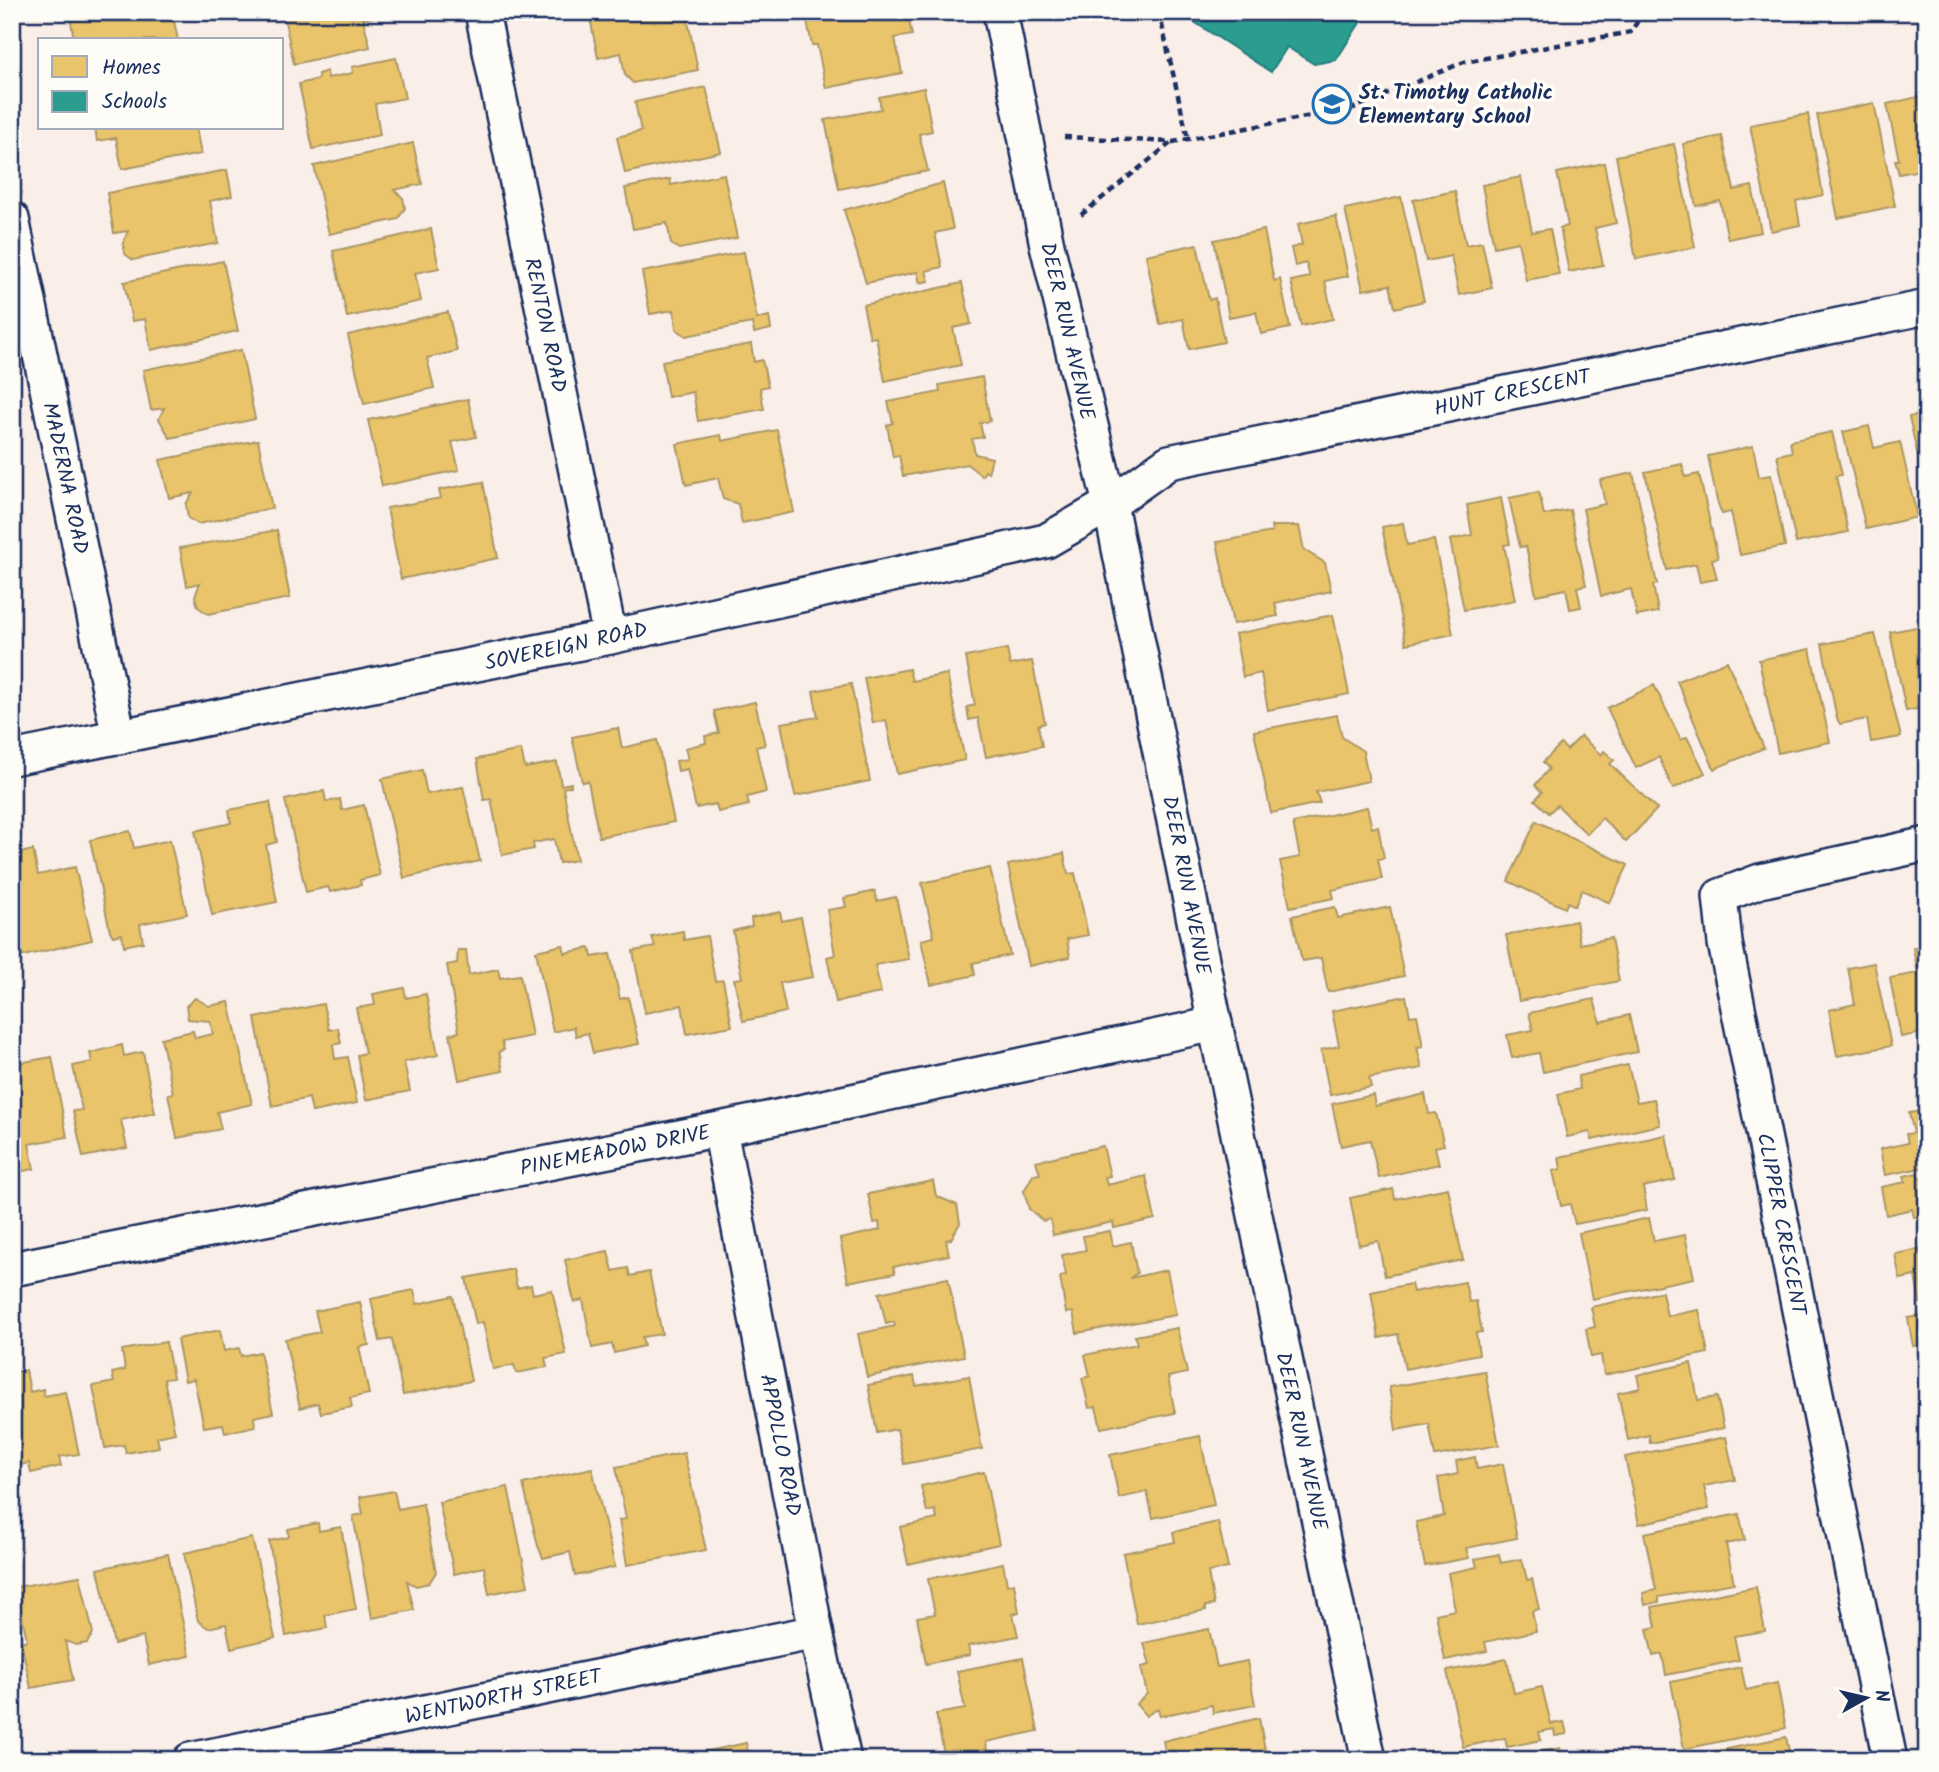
<svg xmlns="http://www.w3.org/2000/svg" width="1939" height="1772" font-family="Kalam,sans-serif">
  <style>
    .homes { fill: #e9c46a; stroke: #ab9766; stroke-width: 2 }
    .schools { fill: #2a9d8f; stroke: #267c80; stroke-width: 2 }
    .lines { fill: none; stroke-linecap: round; stroke-linejoin: round }
    .street-casing { stroke: #1b2f5e; stroke-width: 38 }
    .path { stroke: #1b2f5e; stroke-width: 4.5; stroke-dasharray: 7 5; stroke-linecap: butt }
    .street { stroke: #fdfcf7; stroke-width: 33 }
    .labels { text-anchor: middle; stroke-width: 7; stroke-linejoin: round; paint-order: stroke }
    .poi-label { font-size: 21px; font-weight: bold; fill: #1b2f5e; stroke: #fdfcf7; text-anchor: start }
    .street-label { font-size: 21px; fill: #1b2f5e; stroke: #fdfcf7 }
  </style>
  <rect width="100%" height="100%" fill="#faeee8"/>
  <filter id="ink" filterUnits="userSpaceOnUse"><feTurbulence type="fractalNoise" baseFrequency=".0143" numOctaves="2"/><feDisplacementMap in="SourceGraphic" scale="14" xChannelSelector="R" yChannelSelector="G"/><feConvolveMatrix kernelMatrix="1 2 1 2 8 2 1 2 1" color-interpolation-filters="sRGB"/></filter>
  <g filter="url(#ink)">
    <!-- homes -->
    <g class="homes">
      <polygon points="84,12 172,12 178,40 74,40 70,15"/>
      <polygon points="283,12 386,12 387,14 363,19 370,47 294,64"/>
      <polygon points="621,12 686,12 698,70 633,83 625,75 621,53 598,58 590,18"/>
      <polygon points="822,12 907,12 912,35 895,38 902,73 826,88 817,45 812,45 806,17"/>
      <polygon points="396,58 405,98 375,104 380,135 313,149 299,84 318,79 318,74 327,71 328,78 353,73 352,67"/>
      <polygon points="706,87 721,152 625,173 617,137 641,131 635,102"/>
      <polygon points="924,88 932,131 919,134 928,171 839,189 825,120 881,109 879,97"/>
      <polygon points="1927,95 1927,199 1920,170 1899,174 1895,160 1899,160 1887,104"/>
      <polygon points="1874,103 1895,206 1838,218 1817,115"/>
      <polygon points="1808,114 1823,195 1796,201 1800,225 1771,231 1750,125"/>
      <polygon points="95,128 196,128 201,154 122,169 116,138 97,141"/>
      <polygon points="1722,136 1734,190 1752,186 1761,232 1728,239 1720,201 1696,206 1683,144"/>
      <polygon points="413,143 422,184 394,190 403,198 405,208 398,219 329,234 314,166"/>
      <polygon points="1674,144 1695,247 1636,259 1616,156"/>
      <polygon points="1604,163 1616,223 1595,228 1603,265 1569,272 1560,228 1568,226 1557,173"/>
      <polygon points="227,170 232,196 210,201 218,243 133,260 125,254 123,243 128,231 114,233 107,193"/>
      <polygon points="724,174 737,238 679,249 671,244 667,223 633,229 625,188 670,179 671,185"/>
      <polygon points="1521,177 1532,232 1550,229 1559,274 1526,280 1518,242 1494,247 1482,185"/>
      <polygon points="943,183 953,229 935,233 942,267 926,271 929,281 920,283 917,272 866,283 844,210"/>
      <polygon points="1455,191 1466,245 1482,242 1492,288 1459,295 1451,256 1426,261 1413,200"/>
      <polygon points="1401,197 1424,301 1395,308 1390,285 1363,290 1345,209"/>
      <polygon points="1336,216 1348,276 1325,281 1333,319 1301,326 1291,281 1310,277 1306,263 1295,266 1291,248 1302,245 1298,224"/>
      <polygon points="431,229 439,268 415,273 421,301 347,317 333,251"/>
      <polygon points="1264,230 1274,281 1280,279 1290,328 1261,334 1256,312 1229,317 1214,240"/>
      <polygon points="1197,244 1209,300 1215,298 1224,342 1189,349 1183,319 1160,324 1146,255"/>
      <polygon points="744,252 757,319 769,316 771,329 754,333 752,323 686,336 676,329 674,310 650,314 642,272"/>
      <polygon points="223,261 238,331 151,350 145,319 132,321 124,282"/>
      <polygon points="962,283 971,324 953,328 961,365 885,381 876,337 870,338 863,305"/>
      <polygon points="448,312 457,351 427,358 434,388 364,404 348,335"/>
      <polygon points="751,344 754,362 762,360 768,386 760,388 764,409 698,421 693,392 668,397 662,361"/>
      <polygon points="241,350 255,419 170,438 159,419 164,408 151,410 143,370"/>
      <polygon points="982,377 990,421 980,423 983,437 972,439 975,454 992,458 988,473 985,471 982,476 967,464 903,476 899,455 893,457 887,425 893,423 888,402 940,392 939,385"/>
      <polygon points="468,399 476,437 452,442 459,470 382,486 368,420"/>
      <polygon points="1927,413 1927,496 1909,417"/>
      <polygon points="1869,426 1874,448 1900,442 1917,517 1866,529 1843,432"/>
      <polygon points="777,430 794,512 742,523 738,504 723,499 718,478 686,485 677,444 721,435 722,441"/>
      <polygon points="1832,432 1842,475 1836,476 1848,532 1796,543 1777,455 1792,452 1790,441"/>
      <polygon points="258,440 272,508 198,524 188,518 186,504 193,493 169,498 160,460"/>
      <polygon points="1753,446 1759,477 1771,475 1785,546 1740,555 1731,512 1722,514 1717,501 1708,456"/>
      <polygon points="1682,464 1685,477 1699,474 1718,558 1712,559 1717,579 1700,582 1696,564 1667,570 1645,472"/>
      <polygon points="1633,473 1657,584 1653,585 1658,612 1637,616 1631,589 1601,596 1583,509 1605,504 1600,480"/>
      <polygon points="483,482 498,558 401,579 387,508 441,498 439,490"/>
      <polygon points="1539,492 1544,515 1570,510 1586,585 1577,587 1581,607 1570,609 1566,589 1536,595 1526,546 1520,547 1509,498"/>
      <polygon points="1501,498 1510,544 1504,545 1515,600 1464,610 1450,540 1472,535 1467,505"/>
      <polygon points="1403,523 1407,545 1434,540 1453,634 1406,644 1382,527"/>
      <polygon points="1271,526 1299,526 1304,550 1325,563 1331,591 1275,603 1278,616 1233,624 1217,542 1272,532"/>
      <polygon points="277,530 290,598 208,614 198,607 195,596 200,583 187,586 180,548"/>
      <polygon points="1333,615 1349,694 1268,710 1261,673 1243,677 1235,634"/>
      <polygon points="1927,625 1927,707 1906,711 1890,632"/>
      <polygon points="1875,634 1901,737 1871,742 1867,719 1840,724 1837,719 1822,644"/>
      <polygon points="1007,649 1010,665 1032,661 1045,723 1038,725 1042,746 986,757 978,718 969,720 967,707 975,705 966,657"/>
      <polygon points="1810,649 1830,742 1778,753 1759,660"/>
      <polygon points="1727,661 1764,748 1714,769 1677,681"/>
      <polygon points="909,669 912,681 947,674 965,760 897,774 886,720 873,723 864,678"/>
      <polygon points="851,684 870,781 795,796 781,723 818,717 813,691"/>
      <polygon points="1654,685 1681,740 1687,737 1705,773 1673,789 1659,757 1636,768 1607,708"/>
      <polygon points="755,702 765,745 756,747 766,792 747,797 749,805 718,812 716,804 696,808 687,769 678,771 676,761 688,759 685,748 706,743 705,736 719,733 714,711"/>
      <polygon points="1337,715 1342,737 1363,751 1369,781 1316,792 1320,803 1271,813 1254,731"/>
      <polygon points="618,728 622,748 657,740 674,822 599,837 588,781 582,782 572,737"/>
      <polygon points="1581,736 1601,755 1604,751 1614,760 1610,764 1657,809 1626,842 1602,818 1587,834 1557,805 1549,813 1535,800 1542,792 1535,785 1549,769 1543,762 1561,744 1567,750"/>
      <polygon points="521,750 525,768 557,762 561,785 571,783 571,786 563,788 577,860 559,863 554,839 533,843 534,849 502,855 491,799 484,800 477,759"/>
      <polygon points="422,770 427,794 463,787 480,861 404,878 382,779"/>
      <polygon points="324,791 326,802 340,799 342,810 364,805 380,875 360,880 361,885 330,892 328,887 306,892 285,800"/>
      <polygon points="270,802 277,842 266,845 277,902 212,915 195,831 231,823 229,810"/>
      <polygon points="1367,807 1372,828 1378,826 1384,858 1378,859 1382,879 1332,890 1334,898 1290,907 1280,861 1300,857 1293,823"/>
      <polygon points="1536,821 1628,865 1610,903 1582,890 1575,906 1568,902 1565,908 1508,881"/>
      <polygon points="130,831 134,848 170,840 187,914 140,924 143,942 124,946 122,934 113,936 110,931 90,840"/>
      <polygon points="33,850 38,875 75,867 92,940 15,958 12,944 12,855"/>
      <polygon points="1064,853 1068,874 1075,873 1088,935 1067,939 1070,957 1029,966 1008,865"/>
      <polygon points="990,868 1010,955 973,963 975,975 931,985 921,940 934,937 922,883"/>
      <polygon points="875,891 877,901 896,897 909,959 875,965 881,993 836,1002 827,957 835,955 827,910 846,907 844,898"/>
      <polygon points="1335,907 1338,918 1390,907 1404,976 1328,992 1321,958 1302,961 1292,916"/>
      <polygon points="780,912 782,921 801,917 813,977 780,983 786,1012 743,1021 734,979 742,978 733,931 752,926 751,918"/>
      <polygon points="1576,921 1580,944 1611,938 1619,981 1519,1001 1506,935"/>
      <polygon points="683,931 684,940 707,936 715,981 723,980 732,1026 687,1034 682,1005 645,1013 633,951 655,947 652,937"/>
      <polygon points="563,945 565,953 590,948 592,957 610,954 620,999 628,997 639,1044 593,1053 588,1033 576,1036 574,1027 553,1032 536,951"/>
      <polygon points="1927,946 1927,1032 1901,1037 1890,978 1918,973 1913,948"/>
      <polygon points="458,950 466,950 469,975 498,969 500,978 520,975 532,1036 502,1042 504,1050 499,1051 503,1071 459,1080 450,1034 459,1032 447,965 457,963"/>
      <polygon points="1874,963 1891,1046 1837,1056 1829,1010 1855,1004 1848,968"/>
      <polygon points="404,988 406,998 426,994 438,1055 404,1062 410,1091 366,1100 357,1055 365,1053 356,1008 375,1005 373,994"/>
      <polygon points="1406,996 1410,1016 1417,1015 1423,1046 1417,1047 1422,1068 1369,1078 1371,1087 1330,1095 1321,1050 1339,1046 1332,1011"/>
      <polygon points="195,998 209,1006 229,1002 252,1104 217,1112 221,1129 177,1138 168,1094 173,1093 161,1038 193,1031 195,1038 213,1034 210,1021 188,1019 186,1006"/>
      <polygon points="1594,999 1600,1022 1629,1015 1637,1052 1543,1072 1539,1053 1512,1058 1507,1035 1533,1030 1529,1013"/>
      <polygon points="323,1004 329,1030 338,1028 341,1043 333,1045 335,1059 348,1057 357,1103 312,1112 309,1098 272,1106 255,1018"/>
      <polygon points="122,1045 124,1056 143,1052 155,1113 121,1120 127,1148 83,1157 73,1111 82,1110 73,1066 92,1062 90,1053"/>
      <polygon points="52,1057 67,1137 29,1144 34,1169 12,1173 12,1064"/>
      <polygon points="1628,1065 1637,1102 1654,1099 1660,1125 1592,1140 1590,1132 1567,1137 1558,1094 1580,1089 1578,1076"/>
      <polygon points="1425,1094 1429,1114 1436,1113 1444,1145 1435,1147 1439,1164 1379,1178 1370,1140 1341,1146 1332,1104 1373,1095 1375,1106"/>
      <polygon points="1927,1110 1927,1167 1885,1175 1880,1149 1908,1143 1906,1134 1914,1133 1909,1113"/>
      <polygon points="1666,1135 1675,1180 1643,1187 1647,1210 1575,1224 1570,1204 1561,1206 1553,1171 1561,1169 1559,1157"/>
      <polygon points="1103,1146 1110,1176 1105,1177 1107,1185 1146,1176 1155,1219 1114,1228 1113,1222 1053,1235 1050,1219 1043,1221 1029,1209 1024,1191 1033,1175 1040,1174 1036,1161"/>
      <polygon points="1917,1173 1919,1178 1927,1176 1927,1223 1925,1215 1914,1217 1912,1209 1886,1215 1881,1187 1906,1182 1904,1176"/>
      <polygon points="933,1181 936,1196 957,1205 960,1223 951,1239 946,1240 949,1255 893,1267 895,1273 848,1282 840,1239 880,1230 879,1222 874,1223 868,1194"/>
      <polygon points="1448,1188 1463,1260 1385,1276 1378,1241 1359,1245 1350,1198 1393,1189 1395,1199"/>
      <polygon points="1649,1218 1654,1241 1685,1235 1694,1278 1592,1299 1579,1233"/>
      <polygon points="1110,1231 1113,1246 1131,1242 1137,1273 1130,1278 1167,1270 1176,1315 1077,1333 1073,1312 1066,1313 1060,1277 1066,1275 1062,1255 1086,1250 1083,1236"/>
      <polygon points="1927,1248 1927,1302 1920,1303 1915,1276 1900,1279 1895,1254"/>
      <polygon points="608,1251 613,1271 628,1268 630,1276 649,1272 662,1334 642,1337 644,1346 614,1353 612,1344 592,1348 583,1300 574,1302 565,1260"/>
      <polygon points="513,1269 517,1288 531,1285 533,1294 552,1290 566,1354 545,1358 547,1367 516,1373 514,1365 493,1369 483,1322 476,1324 466,1278"/>
      <polygon points="948,1278 964,1356 867,1377 858,1334 895,1326 894,1322 886,1324 879,1293"/>
      <polygon points="1465,1282 1469,1302 1476,1301 1482,1332 1476,1333 1479,1354 1405,1369 1398,1334 1379,1338 1371,1292 1411,1284 1413,1292"/>
      <polygon points="414,1290 417,1304 453,1296 471,1381 403,1395 392,1339 380,1341 371,1299"/>
      <polygon points="1662,1292 1667,1316 1699,1310 1708,1353 1604,1375 1601,1355 1591,1357 1586,1329 1595,1327 1591,1307"/>
      <polygon points="360,1302 369,1345 359,1347 369,1394 350,1398 352,1407 321,1413 318,1403 300,1408 285,1339 320,1332 315,1311"/>
      <polygon points="1927,1315 1927,1344 1913,1346 1908,1318"/>
      <polygon points="1177,1328 1187,1373 1168,1377 1175,1413 1101,1428 1096,1407 1089,1408 1082,1378 1090,1376 1085,1355 1137,1344 1135,1336"/>
      <polygon points="220,1330 224,1351 239,1348 241,1356 260,1352 273,1413 254,1417 255,1426 225,1433 223,1424 204,1427 194,1379 185,1381 177,1339"/>
      <polygon points="166,1342 173,1378 164,1379 175,1433 157,1437 159,1447 126,1453 124,1445 105,1448 93,1386 114,1382 112,1373 125,1370 122,1350"/>
      <polygon points="1691,1363 1698,1400 1717,1397 1724,1428 1650,1443 1649,1435 1628,1440 1618,1393 1640,1388 1637,1375"/>
      <polygon points="26,1370 30,1392 43,1389 44,1396 66,1392 79,1454 59,1457 61,1466 31,1473 29,1463 12,1467 12,1373"/>
      <polygon points="1485,1371 1499,1445 1435,1456 1429,1424 1396,1430 1389,1387"/>
      <polygon points="914,1376 916,1386 969,1376 982,1449 904,1464 897,1429 877,1433 868,1385"/>
      <polygon points="1200,1436 1214,1505 1153,1518 1147,1492 1119,1498 1110,1455"/>
      <polygon points="1726,1437 1735,1480 1704,1486 1709,1509 1639,1524 1625,1457"/>
      <polygon points="684,1453 706,1550 627,1565 619,1520 626,1519 616,1467"/>
      <polygon points="1475,1457 1477,1469 1503,1464 1517,1538 1466,1548 1469,1558 1425,1566 1416,1522 1444,1516 1438,1478 1458,1474 1456,1461"/>
      <polygon points="592,1468 615,1567 575,1576 570,1552 543,1558 538,1546 523,1484"/>
      <polygon points="984,1472 999,1544 908,1564 900,1527 937,1519 935,1510 927,1512 921,1486"/>
      <polygon points="508,1487 528,1586 489,1594 484,1567 454,1574 439,1502"/>
      <polygon points="394,1491 398,1509 423,1504 436,1572 429,1583 416,1586 407,1581 414,1610 372,1618 353,1516 363,1514 360,1497"/>
      <polygon points="1739,1514 1745,1540 1726,1544 1734,1583 1659,1597 1659,1602 1645,1605 1643,1593 1656,1590 1644,1533"/>
      <polygon points="1218,1522 1228,1568 1208,1572 1214,1605 1205,1606 1206,1610 1137,1624 1123,1553 1175,1542 1173,1532"/>
      <polygon points="318,1523 319,1531 341,1527 356,1609 325,1615 327,1628 286,1636 269,1541 289,1537 288,1529"/>
      <polygon points="252,1538 275,1638 231,1648 226,1624 208,1628 198,1621 184,1553"/>
      <polygon points="168,1554 190,1656 149,1665 143,1637 114,1644 98,1569"/>
      <polygon points="1499,1554 1501,1563 1522,1559 1527,1580 1532,1579 1539,1609 1532,1611 1536,1631 1485,1642 1487,1651 1445,1660 1436,1614 1455,1610 1448,1573 1477,1567 1475,1559"/>
      <polygon points="1003,1563 1007,1585 1014,1583 1019,1612 1013,1614 1018,1636 968,1646 970,1655 926,1664 917,1617 935,1614 928,1579"/>
      <polygon points="80,1576 93,1633 87,1643 76,1645 65,1641 73,1680 31,1688 21,1642 27,1640 16,1587"/>
      <polygon points="1756,1587 1765,1631 1734,1636 1739,1660 1666,1675 1662,1654 1653,1656 1647,1629 1656,1627 1652,1607"/>
      <polygon points="12,1620 21,1660 12,1662"/>
      <polygon points="1209,1629 1217,1667 1247,1661 1255,1705 1213,1713 1212,1705 1160,1716 1158,1708 1146,1716 1136,1704 1147,1694 1141,1667 1150,1665 1144,1643"/>
      <polygon points="1023,1658 1038,1731 986,1742 987,1750 945,1759 936,1714 965,1709 957,1671"/>
      <polygon points="1507,1659 1514,1693 1542,1687 1551,1724 1564,1722 1567,1734 1555,1736 1554,1729 1539,1732 1541,1740 1507,1747 1505,1738 1463,1747 1447,1671"/>
      <polygon points="1741,1667 1746,1690 1777,1683 1786,1728 1684,1749 1671,1682"/>
      <polygon points="1259,1718 1267,1760 1167,1760 1163,1741"/>
      <polygon points="1786,1737 1791,1760 1683,1760 1683,1758"/>
      <polygon points="746,1743 750,1760 670,1760 670,1759"/>
      <polygon points="1560,1748 1563,1760 1501,1760"/>
    </g>
    <!-- schools -->
    <polygon class="schools" points="1179,12 1367,12 1336,60 1314,64 1287,47 1271,72"/>
    <g class="lines">
      <defs>
        <g id="street">
          <polyline points="482,12 610,637"/>
          <polyline points="1000,12 1047,245 1110,504 1215,1024 1369,1760"/>
          <polyline points="12,219 119,737"/>
          <polyline points="12,758 610,637 1046,541 1110,504 1169,462 1927,307"/>
          <polyline points="720,1129 816,1632 844,1760"/>
          <polyline points="12,1269 720,1129 1215,1024"/>
          <polyline points="190,1760 816,1632"/>
          <polyline points="1890,1760 1725,943 1720,896 1760,881 1927,844"/>
        </g>
      </defs>
      <!-- street casing -->
      <use href="#street" class="street-casing"/>
      <!-- path -->
      <g class="path">
        <polyline points="1159,12 1188,139"/>
        <polyline points="1064,137 1173,142 1188,139 1354,108 1464,62 1631,32 1643,12"/>
        <polyline points="1081,215 1172,142"/>
      </g>
      <!-- street -->
      <use href="#street" class="street"/>
    </g>
  </g>
  <!-- icons -->
  <defs>
    <symbol id="school-ring" viewBox="-11 -11 22 22"><circle r="9.5" fill="#fdfcf7" stroke="#1f6fb2" stroke-width="1.5"/><path d="M0-5L7-2L0 1L-7-2ZM-4 1L0 2.5L4 1V4Q0 6-4 4Z" fill="#1f6fb2"/></symbol>
  </defs>
  <g fill-rule="evenodd">
    <use href="#school-ring" x="1310" y="82" width="44" height="44"/>
  </g>
  <g class="labels">
    <!-- poi labels -->
    <g class="poi-label">
      <text x="1359" y="99">St. Timothy Catholic<tspan x="1359" dy="24">Elementary School</tspan></text>
    </g>
    <!-- street labels -->
    <g class="street-label">
      <text transform="translate(546 325) rotate(78)" y="7">RENTON ROAD</text>
      <text transform="translate(1068 331) rotate(77)" y="7">DEER RUN AVENUE</text>
      <text transform="translate(1512 392) rotate(-12)" y="7">HUNT CRESCENT</text>
      <text transform="translate(66 478) rotate(78)" y="7">MADERNA ROAD</text>
      <text transform="translate(566 646) rotate(-12)" y="7">SOVEREIGN ROAD</text>
      <text transform="translate(1187 885) rotate(79)" y="7">DEER RUN AVENUE</text>
      <text transform="translate(615 1150) rotate(-11)" y="7">PINEMEADOW DRIVE</text>
      <text transform="translate(1782 1224) rotate(79)" y="7">CLIPPER CRESCENT</text>
      <text transform="translate(1302 1441) rotate(78)" y="7">DEER RUN AVENUE</text>
      <text transform="translate(781 1445) rotate(79)" y="7">APPOLLO ROAD</text>
      <text transform="translate(503 1696) rotate(-12)" y="7">WENTWORTH STREET</text>
    </g>
  </g>
  <!-- margin -->
  <rect width="1939" height="1772" fill="none" stroke="#fdfcf7" stroke-width="42"/>
  <rect x="21" y="21" width="1897" height="1730" fill="none" stroke="#1b2f5e" stroke-width="2.5" filter="url(#ink)"/>
  <!-- legend -->
  <rect x="38" y="38" width="245" height="91" fill="#fdfcf7" stroke="#a3aaba" stroke-width="2"/>
  <rect x="52" y="56" width="35" height="21" fill="#e9c46a" stroke="#a3aaba" stroke-width="2"/>
  <text x="102" y="74" font-size="21" fill="#1b2f5e">Homes</text>
  <rect x="52" y="91" width="35" height="21" fill="#2a9d8f" stroke="#a3aaba" stroke-width="2"/>
  <text x="102" y="108" font-size="21" fill="#1b2f5e">Schools</text>
  <!-- north arrow -->
  <g transform="translate(1866 1698) rotate(82)" stroke="#fdfcf7" stroke-width="5" paint-order="stroke">
  <path d="M0-5L12 26L0 18L-12 26Z" fill="#1b2f5e"/>
  <text y="-10" font-size="19" font-weight="bold" text-anchor="middle" fill="#1b2f5e">N</text>
  </g>
</svg>
